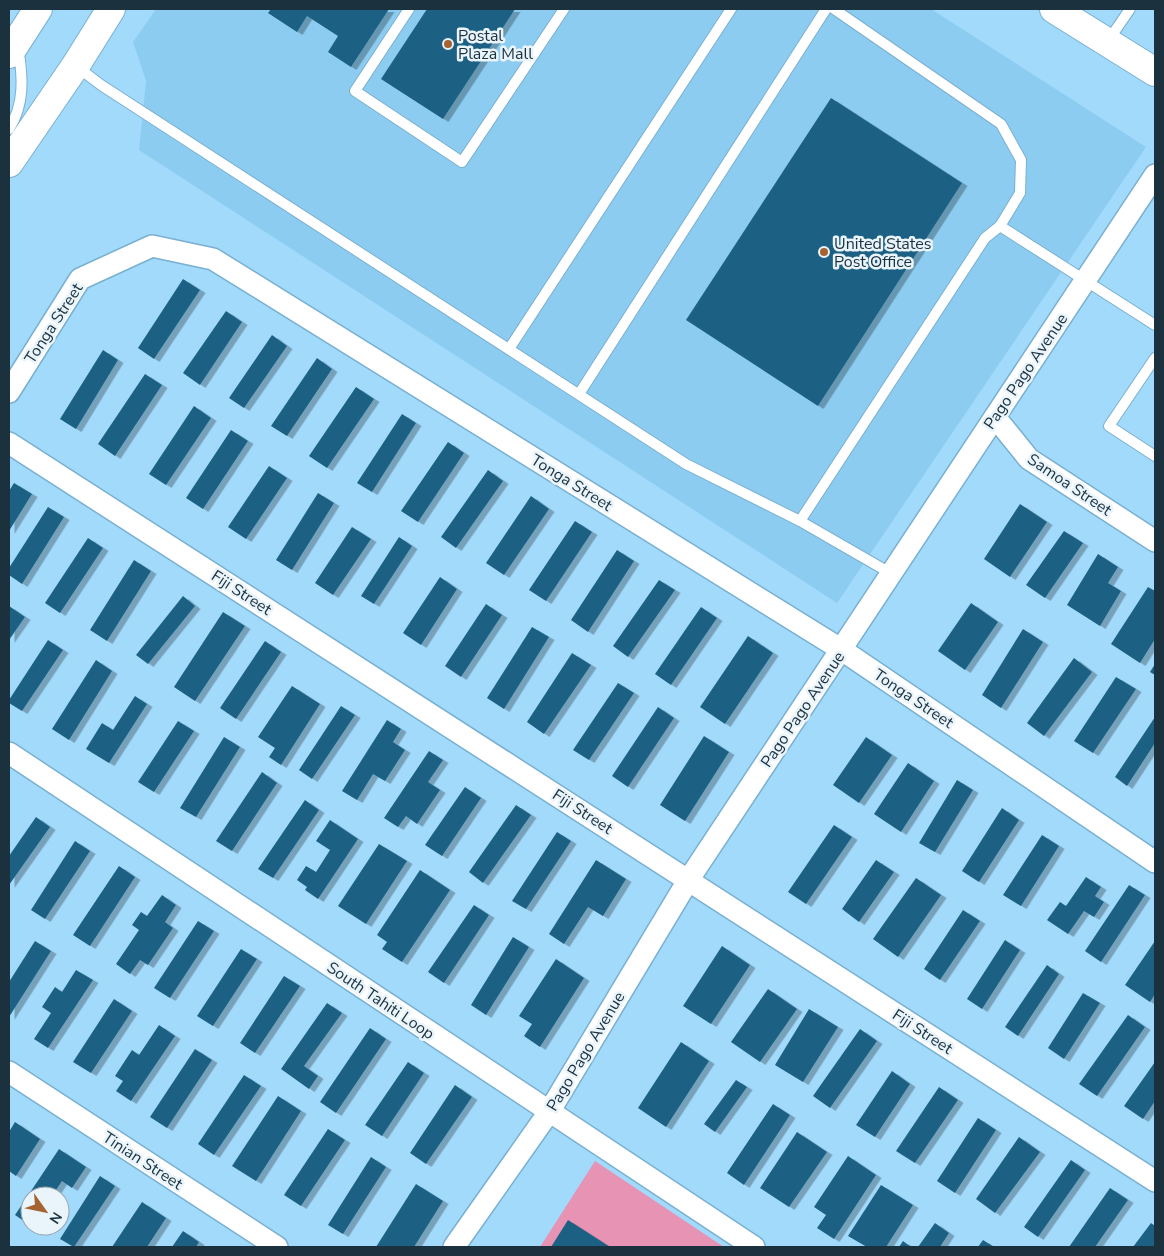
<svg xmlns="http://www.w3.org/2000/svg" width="1164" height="1256" font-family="'Nunito Sans',sans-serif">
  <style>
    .built { fill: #8dccf1 }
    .green { fill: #e794b4 }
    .building { fill: #1b6183; filter: url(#shadow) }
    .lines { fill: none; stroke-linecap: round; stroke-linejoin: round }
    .lane-casing { stroke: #79b0d1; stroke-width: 12 }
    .street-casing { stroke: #79b0d1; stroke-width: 24 }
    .secondary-casing { stroke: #79b0d1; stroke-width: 30 }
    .lane { stroke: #fff; stroke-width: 10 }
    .street { stroke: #fff; stroke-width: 21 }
    .secondary { stroke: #fff; stroke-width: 28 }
    .poi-dot { fill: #a56331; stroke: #e9f4fb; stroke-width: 2 }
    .labels { text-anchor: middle; stroke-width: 5; stroke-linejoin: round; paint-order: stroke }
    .poi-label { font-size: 16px; fill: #1b313e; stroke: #e9f4fb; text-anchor: start }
    .street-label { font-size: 16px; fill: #1b313e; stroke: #e9f4fb }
  </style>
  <defs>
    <filter id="shadow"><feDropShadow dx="5.5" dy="3" stdDeviation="0" flood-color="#0004"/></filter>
  </defs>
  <rect width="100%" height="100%" fill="#a2dafc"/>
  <!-- built -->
  <polygon class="built" points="156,9 931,9 1146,147 837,603 139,150 146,81 133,42"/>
  <!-- green -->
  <polygon class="green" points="595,1161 724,1247 540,1247"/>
  <!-- building -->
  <g class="building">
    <polygon points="271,9 389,9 351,67 328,52 338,36 307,16 297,32 268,13"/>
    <polygon points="427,9 515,9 443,119 381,79"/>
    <polygon points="831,98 962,183 818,406 686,320"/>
    <polygon points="183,279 200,290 154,359 138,348"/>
    <polygon points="226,311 242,322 200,385 183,373"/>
    <polygon points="272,335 287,346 244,408 229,398"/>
    <polygon points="103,350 118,360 76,429 60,419"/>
    <polygon points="317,358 332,369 287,436 271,426"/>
    <polygon points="145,374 162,385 115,456 98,444"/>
    <polygon points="356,387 374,399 327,468 309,456"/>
    <polygon points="194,406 211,418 166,485 149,474"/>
    <polygon points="402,414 416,423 372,492 357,483"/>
    <polygon points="231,430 248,441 203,509 186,498"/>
    <polygon points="448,442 464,453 418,522 401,511"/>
    <polygon points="269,466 287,478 246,539 228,527"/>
    <polygon points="488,470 503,481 456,548 441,537"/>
    <polygon points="14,483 32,494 9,531 9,491"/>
    <polygon points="318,493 334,503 292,570 276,560"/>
    <polygon points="531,496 549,509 504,575 486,563"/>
    <polygon points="1020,504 1047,522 1010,577 984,559"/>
    <polygon points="48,507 64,517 22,584 9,575 9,568"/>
    <polygon points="575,521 592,532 546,601 529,590"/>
    <polygon points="352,527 371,539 333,595 315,583"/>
    <polygon points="1064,531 1083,543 1045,598 1026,585"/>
    <polygon points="399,537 412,546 374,604 361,596"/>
    <polygon points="88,538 103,548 60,613 45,603"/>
    <polygon points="617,550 634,561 588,632 571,620"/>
    <polygon points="1098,554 1118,567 1108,583 1121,591 1100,626 1067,605"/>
    <polygon points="134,560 151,571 107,641 90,630"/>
    <polygon points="440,577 457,589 421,645 403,633"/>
    <polygon points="659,580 675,590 628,657 613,646"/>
    <polygon points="1148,587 1155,591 1155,639 1140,663 1111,644"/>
    <polygon points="183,596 195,606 148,664 136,655"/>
    <polygon points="971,603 998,622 965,670 938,651"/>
    <polygon points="486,604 502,615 461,677 445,666"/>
    <polygon points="9,606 25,617 9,640"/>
    <polygon points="701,607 717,618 671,685 655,674"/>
    <polygon points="223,612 245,626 195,701 174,687"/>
    <polygon points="532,627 549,637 504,709 487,698"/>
    <polygon points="1023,629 1043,642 1001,708 982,695"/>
    <polygon points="748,636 773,653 725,724 700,707"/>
    <polygon points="48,640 63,650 22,711 9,703 9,700"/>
    <polygon points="265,641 281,652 236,719 220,708"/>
    <polygon points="572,653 591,665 544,734 527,722"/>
    <polygon points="1074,658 1092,672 1044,736 1027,723"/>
    <polygon points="96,660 112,671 69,740 52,729"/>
    <polygon points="1155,664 1155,675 1150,672"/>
    <polygon points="1116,677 1136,689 1093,753 1074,741"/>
    <polygon points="618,683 634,693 589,760 573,750"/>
    <polygon points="292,686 320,704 281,765 269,757 275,748 258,737"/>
    <polygon points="135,696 147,704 109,763 86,749 102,723 113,730"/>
    <polygon points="341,706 355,715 312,779 299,770"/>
    <polygon points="658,707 674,718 628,787 612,776"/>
    <polygon points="1155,717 1155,743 1127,786 1115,777"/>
    <polygon points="387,720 401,729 393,742 405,750 385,781 373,774 357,800 342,791"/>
    <polygon points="178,721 194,731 154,792 138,782"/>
    <polygon points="704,736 729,752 685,821 660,805"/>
    <polygon points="224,737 240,747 196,817 180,808"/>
    <polygon points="866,737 892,755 859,803 833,785"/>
    <polygon points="429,751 443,760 428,782 440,790 417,824 406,816 398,827 384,818"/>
    <polygon points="908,763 934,781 901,832 874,814"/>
    <polygon points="262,772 277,783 232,851 216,841"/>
    <polygon points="957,780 973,790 935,852 919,843"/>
    <polygon points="465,787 481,798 442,856 425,845"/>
    <polygon points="305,800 319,810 273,878 258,869"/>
    <polygon points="516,805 531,815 483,883 469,872"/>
    <polygon points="1002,808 1019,820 979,882 962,871"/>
    <polygon points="36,817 50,827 9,885 9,856"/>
    <polygon points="330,820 358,839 318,899 305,890 307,887 297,880 306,866 316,872 330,850 316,841"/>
    <polygon points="834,825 852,837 806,904 788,892"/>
    <polygon points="557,832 571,841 526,909 512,901"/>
    <polygon points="1042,835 1059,846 1021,906 1003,895"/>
    <polygon points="75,841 90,851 45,919 31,910"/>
    <polygon points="379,844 407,861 366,924 338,906"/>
    <polygon points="596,860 626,879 603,916 588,907 564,944 549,934"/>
    <polygon points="876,860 894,872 859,922 842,909"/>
    <polygon points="119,866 135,877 90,946 73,935"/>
    <polygon points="420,870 450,890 402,962 382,949 387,942 377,935"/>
    <polygon points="1086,877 1101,887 1095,896 1104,902 1094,917 1084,911 1068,934 1047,920 1060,902 1066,906"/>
    <polygon points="916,878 941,895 898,957 873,939"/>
    <polygon points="1129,885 1145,895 1101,962 1085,951"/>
    <polygon points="162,895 176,905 165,922 173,928 148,965 140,960 130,974 116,964 139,930 132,925 141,912 147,916"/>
    <polygon points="474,905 489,915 444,983 428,972"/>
    <polygon points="963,910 980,921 940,980 924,969"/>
    <polygon points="198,921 214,931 170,998 154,988"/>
    <polygon points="513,937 529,947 486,1015 471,1005"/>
    <polygon points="1005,940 1020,950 982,1009 967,999"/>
    <polygon points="35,941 51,951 9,1017 9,982"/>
    <polygon points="1155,941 1155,994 1150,1002 1125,985"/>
    <polygon points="722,946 750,965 711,1024 683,1006"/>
    <polygon points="241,949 257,959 213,1026 197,1016"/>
    <polygon points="556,959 584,978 540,1047 524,1036 532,1024 519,1016"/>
    <polygon points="1047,965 1059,974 1018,1036 1005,1027"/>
    <polygon points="76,970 93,980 48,1048 34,1039 51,1013 42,1007 55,987 62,992"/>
    <polygon points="284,976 300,986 255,1053 240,1043"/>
    <polygon points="768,989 797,1009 760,1062 731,1042"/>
    <polygon points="1083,993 1100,1003 1064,1059 1048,1048"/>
    <polygon points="114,999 132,1011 91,1073 73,1062"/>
    <polygon points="327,1003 342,1013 304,1066 318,1076 309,1089 281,1069"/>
    <polygon points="809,1009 838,1027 803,1082 775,1065"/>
    <polygon points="1128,1015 1145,1027 1097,1096 1079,1084"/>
    <polygon points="159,1025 175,1036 131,1101 116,1091 123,1081 115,1076 132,1050 139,1055"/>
    <polygon points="370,1028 386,1039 336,1113 320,1102"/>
    <polygon points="860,1029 877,1041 830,1108 813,1096"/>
    <polygon points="681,1042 709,1061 666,1127 638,1108"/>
    <polygon points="195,1049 212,1060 167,1128 150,1117"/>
    <polygon points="408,1062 424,1073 382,1136 365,1125"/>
    <polygon points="1155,1062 1155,1101 1143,1119 1124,1106"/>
    <polygon points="892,1071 910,1084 875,1137 856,1125"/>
    <polygon points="244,1075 261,1086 214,1155 198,1144"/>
    <polygon points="736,1080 747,1087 715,1132 704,1124"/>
    <polygon points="455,1085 472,1097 426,1164 410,1153"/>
    <polygon points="939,1087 958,1100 915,1163 896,1151"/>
    <polygon points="278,1096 301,1111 256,1181 232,1166"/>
    <polygon points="773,1104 790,1115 744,1185 727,1173"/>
    <polygon points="978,1118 996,1130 955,1193 937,1181"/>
    <polygon points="15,1122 40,1139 16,1176 9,1171 9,1132"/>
    <polygon points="328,1129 345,1140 301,1206 284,1195"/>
    <polygon points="797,1132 827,1152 789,1207 760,1188"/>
    <polygon points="1019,1137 1040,1152 995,1213 976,1199"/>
    <polygon points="59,1149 86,1167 72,1188 62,1181 52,1196 30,1196 30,1225 15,1215"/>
    <polygon points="848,1156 876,1175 834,1239 817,1228 826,1215 814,1207"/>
    <polygon points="371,1157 386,1167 343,1234 328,1225"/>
    <polygon points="1071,1160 1085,1170 1038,1237 1024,1227"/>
    <polygon points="100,1176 115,1186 74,1247 60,1239"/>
    <polygon points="416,1184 443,1201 414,1247 376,1247"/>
    <polygon points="881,1185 913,1205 886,1247 867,1247 848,1236"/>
    <polygon points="1110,1188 1128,1200 1095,1247 1069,1247"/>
    <polygon points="142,1202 166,1218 147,1247 112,1247"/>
    <polygon points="568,1220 610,1247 551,1247"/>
    <polygon points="935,1223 949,1233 940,1247 918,1247"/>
    <polygon points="1151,1223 1155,1226 1155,1247 1133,1247"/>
    <polygon points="183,1231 199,1242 196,1247 172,1247"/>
    <polygon points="983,1240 994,1247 978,1247"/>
    <polygon points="903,1241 911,1247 899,1247"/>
  </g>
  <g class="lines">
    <defs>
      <g id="lane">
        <polyline points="409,9 355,91 462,162 564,9"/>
        <polyline points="1108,41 1130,9"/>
        <polyline points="76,66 101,85 686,464 800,521 892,574"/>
        <path d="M9,129C25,104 23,76 18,48"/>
        <polyline points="1000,226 1155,325"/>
        <polyline points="509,349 731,9"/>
        <polyline points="1155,358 1109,426 1155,456"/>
        <polyline points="579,394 826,9"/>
        <polyline points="800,521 985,238 1000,226 1020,193 1021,160 1001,124 834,9"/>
      </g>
      <g id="street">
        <polyline points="9,392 80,279 152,246 213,259 842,650 1155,862"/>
        <polyline points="995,417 1029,459 1155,541"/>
        <polyline points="9,443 1155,1181"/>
        <polyline points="9,753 754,1247"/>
        <polyline points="9,1072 277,1247"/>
        <polyline points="454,1247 549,1112 689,879 1155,175"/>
      </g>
      <g id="secondary">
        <polyline points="1054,9 1155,72"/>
        <polyline points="9,54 38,9"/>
        <polyline points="9,163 76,65 111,9"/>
      </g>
    </defs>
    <!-- lane casing -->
    <use href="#lane" class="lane-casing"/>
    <!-- street casing -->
    <use href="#street" class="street-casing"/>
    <!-- secondary casing -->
    <use href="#secondary" class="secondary-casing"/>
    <!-- lane -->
    <use href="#lane" class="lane"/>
    <!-- street -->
    <use href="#street" class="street"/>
    <!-- secondary -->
    <use href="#secondary" class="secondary"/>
  </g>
  <!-- markers -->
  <g class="poi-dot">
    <circle cx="448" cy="44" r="5"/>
    <circle cx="824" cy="252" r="5"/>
  </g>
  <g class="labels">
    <!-- poi labels -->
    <g class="poi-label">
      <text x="458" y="41">Postal<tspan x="458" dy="18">Plaza Mall</tspan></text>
      <text x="834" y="249">United States<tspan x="834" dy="18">Post Office</tspan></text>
    </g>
    <!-- street labels -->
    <g class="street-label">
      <text transform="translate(53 323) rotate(-57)" y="6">Tonga Street</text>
      <text transform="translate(1025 371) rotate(-56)" y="6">Pago Pago Avenue</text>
      <text transform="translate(572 482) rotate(32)" y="6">Tonga Street</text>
      <text transform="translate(1070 484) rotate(34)" y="6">Samoa Street</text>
      <text transform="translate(242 592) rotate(33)" y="6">Fiji Street</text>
      <text transform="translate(914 698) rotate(34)" y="6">Tonga Street</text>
      <text transform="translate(802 709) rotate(-56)" y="6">Pago Pago Avenue</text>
      <text transform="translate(583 811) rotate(33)" y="6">Fiji Street</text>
      <text transform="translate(381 1000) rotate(34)" y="6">South Tahiti Loop</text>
      <text transform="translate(923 1031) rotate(33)" y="6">Fiji Street</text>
      <text transform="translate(585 1051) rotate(-59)" y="6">Pago Pago Avenue</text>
      <text transform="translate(143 1160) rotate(33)" y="6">Tinian Street</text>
    </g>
  </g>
  <!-- border -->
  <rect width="1164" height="1256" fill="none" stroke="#1b313e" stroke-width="20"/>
  <!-- north arrow -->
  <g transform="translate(45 1211) rotate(123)"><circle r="24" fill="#e9f4fb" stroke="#97a6af"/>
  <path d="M0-4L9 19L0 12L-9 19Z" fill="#a56331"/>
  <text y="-8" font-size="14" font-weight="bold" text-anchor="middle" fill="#1b313e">N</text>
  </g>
</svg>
